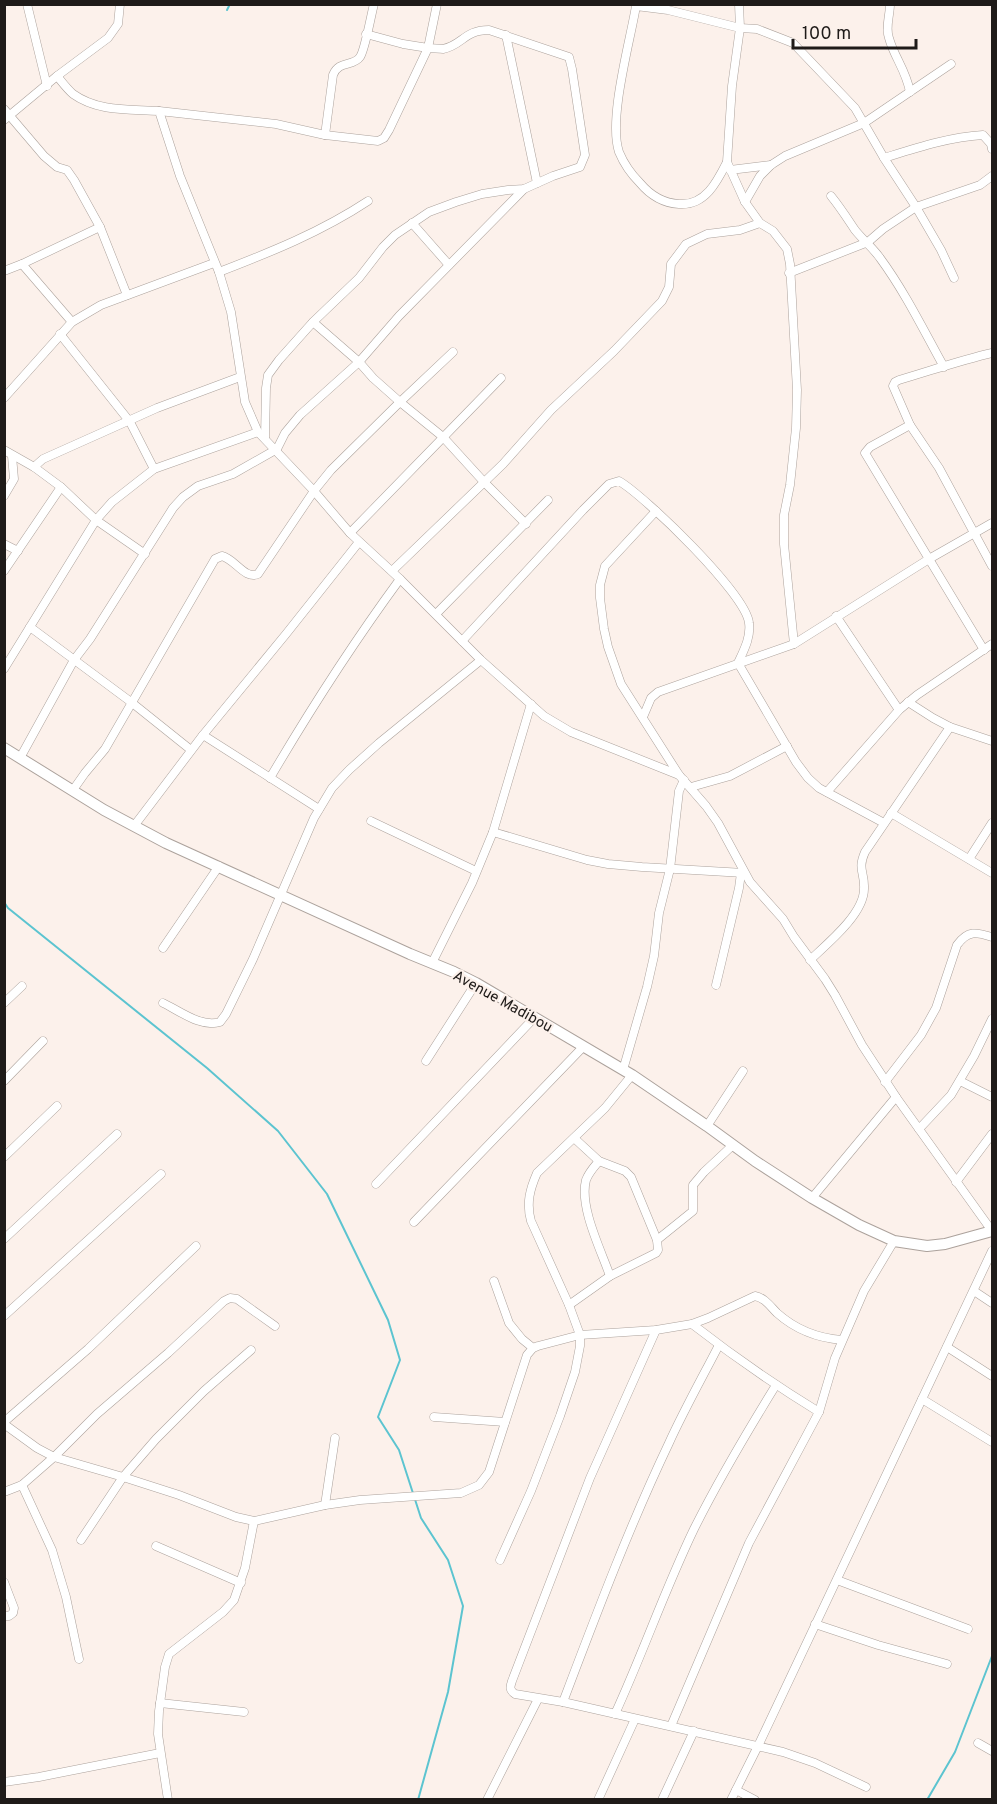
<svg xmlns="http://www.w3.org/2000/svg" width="997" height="1804" font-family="Overpass,sans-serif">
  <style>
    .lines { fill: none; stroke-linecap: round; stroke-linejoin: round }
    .stream { stroke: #5cc4d0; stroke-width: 2 }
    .street-casing { stroke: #aca29c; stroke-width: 9 }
    .secondary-casing { stroke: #aca29c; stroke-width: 12 }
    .street { stroke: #fff; stroke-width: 8 }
    .secondary { stroke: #fff; stroke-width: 10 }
    .labels { text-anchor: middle; stroke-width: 4.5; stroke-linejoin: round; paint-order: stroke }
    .street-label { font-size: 15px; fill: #1f1b19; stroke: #fcf1eb }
  </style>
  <rect width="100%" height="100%" fill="#fcf1eb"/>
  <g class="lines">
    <!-- stream -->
    <g class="stream">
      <polyline points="227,10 230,4"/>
      <polyline points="4,902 8,908 207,1068 278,1131 327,1194 388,1320 400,1360 378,1417 399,1450 421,1518 448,1560 463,1606 448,1692 418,1800"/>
      <polyline points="927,1800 955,1752 992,1656"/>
    </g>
    <defs>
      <g id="street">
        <polyline points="27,4 47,86"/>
        <path d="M120,4L118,24L108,38L57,76C62,82 67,89 73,94C98,112 129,109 159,111L180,176L219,272L231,312L245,402L258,432L314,491L350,533L400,579L481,660L544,716L571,732L679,775L706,806L718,823L750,882L783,919L794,937L825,979L835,995L862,1045L896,1097L992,1231"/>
        <polyline points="739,4 740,28 732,86 727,162 745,202 760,223 773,231 787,249 790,264 797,390 796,428 790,485 784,515 784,544 794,644"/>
        <path d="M890,4C890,16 885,27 889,38C894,57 906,70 910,92"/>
        <polyline points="366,34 403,44 428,48 437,4"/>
        <polyline points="506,35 537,183"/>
        <polyline points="4,109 44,156 57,167 67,170 74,180 100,227"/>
        <path d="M159,111L276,124L325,135L378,141L384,138L389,130L428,48C433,48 439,49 443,49C463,45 464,30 489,30L569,57L572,69L585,155L580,167L553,176L524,189L508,190L482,194L456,202L429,212L395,235L383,247L359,278L313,322L279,360L268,375L266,388L265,438"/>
        <polyline points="4,120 57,76"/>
        <path d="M325,135L333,75C339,60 353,67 360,57C365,50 371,15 374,4"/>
        <path d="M884,158C916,148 949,137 983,135L991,144L992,149"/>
        <path d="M727,162C717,182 705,206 679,204C662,203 650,195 640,183C631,174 624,164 619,152C608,119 630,42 636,6L668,10L740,28L757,29L793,43L855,108L884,158L916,207L941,250L954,278"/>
        <polyline points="730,170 771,165"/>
        <path d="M831,196C840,207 847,218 855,230C863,240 873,248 880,258C905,292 924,331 944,367"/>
        <polyline points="745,202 760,176 771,165 785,156 864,123 951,64"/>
        <polyline points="412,223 449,265"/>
        <polyline points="22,264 100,227 127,295"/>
        <polyline points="4,271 22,264 72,322"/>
        <path d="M219,272C271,252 321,232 368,201"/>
        <polyline points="789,273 868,242 883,229 916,207 980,185 992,176"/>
        <polyline points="313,322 359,362 373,378 400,402 443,437 484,482 526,524"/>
        <polyline points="60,334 130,422 154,469"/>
        <path d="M992,353C961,360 930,371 899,380L895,382L893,386L910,425L939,468L992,566"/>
        <polyline points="4,398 72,322 101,305 214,263"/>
        <polyline points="910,425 870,447 865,453 984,650"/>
        <polyline points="4,450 34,467 61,487 96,520 145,554"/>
        <polyline points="34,467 43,459 157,408 240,377"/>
        <polyline points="4,496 14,479 12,456"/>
        <polyline points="656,511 605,566 600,585 600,598 604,629 608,647 621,684 679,775"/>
        <polyline points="350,533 501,378"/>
        <polyline points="4,544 18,551"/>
        <polyline points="4,571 61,487"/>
        <polyline points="392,571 503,464 551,410 614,351 662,301 669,287 671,264 686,244 707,234 740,230 760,223"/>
        <polyline points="436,614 548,500"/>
        <polyline points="836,616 899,710"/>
        <polyline points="30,627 131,702 191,750"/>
        <path d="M462,641L583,510L609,484L619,481C646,497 746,594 749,623C751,637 744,650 738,663L796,762L808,778L819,788L884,823"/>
        <polyline points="4,669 96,520 112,502 154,469 258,432"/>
        <polyline points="908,702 933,718 950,727 992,741"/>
        <polyline points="643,717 651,698 658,692 794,644 929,559 992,523"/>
        <polyline points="203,735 319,809"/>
        <polyline points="20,758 74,660 90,639 173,508 183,497 198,486 233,474 277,449 285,433 300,415 359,362 399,316 524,189"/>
        <path d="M270,778C310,710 353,643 400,579"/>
        <polyline points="691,787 730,776 787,746"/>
        <path d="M73,790L85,773L105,749L215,559L222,556C235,559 245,580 258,574L314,491L331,470L400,402L453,352"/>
        <polyline points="827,792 899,710 917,695 992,644"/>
        <polyline points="891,813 992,873"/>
        <polyline points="371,821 476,871"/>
        <polyline points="134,826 203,735 286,634 359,542"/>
        <polyline points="493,832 587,860 608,864 642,867 744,873"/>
        <polyline points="969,859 992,823"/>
        <polyline points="163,948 219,866"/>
        <path d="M810,960C827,944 864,914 864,889C865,872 857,870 865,852L950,727"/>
        <polyline points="432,963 472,883 493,832 531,704"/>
        <polyline points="716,985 739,888 741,873"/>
        <polyline points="4,1003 22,986"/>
        <path d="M163,1003C180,1011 201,1028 220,1022L226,1014L253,959L314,818L332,788L349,770L379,743L481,660"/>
        <polyline points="426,1061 476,983"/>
        <polyline points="623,1070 647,987 654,956 659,913 670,869 679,791 684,780"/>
        <polyline points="4,1081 43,1041"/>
        <polyline points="960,1081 992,1097"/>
        <path d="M885,1082L921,1035L936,1008L957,945C968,930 976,932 992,937"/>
        <polyline points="707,1126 743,1071"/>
        <polyline points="919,1129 951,1095 974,1056 992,1019"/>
        <polyline points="4,1157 57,1106"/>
        <path d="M599,1161C594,1167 589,1172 586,1180C579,1207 601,1250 610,1276"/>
        <polyline points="956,1182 992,1134"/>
        <polyline points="376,1184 535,1017"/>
        <polyline points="812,1198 896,1097"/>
        <polyline points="414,1222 583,1047"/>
        <polyline points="4,1239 117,1134"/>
        <polyline points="657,1240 693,1211 693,1185 704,1172 733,1145"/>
        <polyline points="494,1281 509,1323 522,1339 533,1348"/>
        <polyline points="974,1291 992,1303"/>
        <polyline points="569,1305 610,1276 656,1253 658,1250 657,1240 631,1177 625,1171 599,1161 574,1138"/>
        <polyline points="4,1316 161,1174"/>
        <path d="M692,1324C733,1356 775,1385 819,1412"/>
        <path d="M656,1330L590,1478L512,1681C510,1687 509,1690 515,1694L563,1702L783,1752L815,1763L866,1787"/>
        <polyline points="947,1347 992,1376"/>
        <polyline points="922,1399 992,1442"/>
        <polyline points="434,1417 505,1422"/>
        <polyline points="4,1422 88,1349 196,1246"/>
        <path d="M4,1424L37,1448L54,1457L123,1477L179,1495L236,1517L254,1521L325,1505L360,1500L461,1493L479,1485L489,1472L527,1355L533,1348L538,1346L580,1335L656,1330L692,1324L708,1318L755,1296C765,1298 770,1306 777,1313C796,1330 817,1338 842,1340"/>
        <polyline points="22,1485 52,1550 66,1597 79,1659"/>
        <polyline points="4,1492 22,1485 54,1457 97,1414 168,1353 224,1301 230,1298 237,1299 275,1326"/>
        <polyline points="325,1505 335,1438"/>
        <polyline points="81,1540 123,1477 156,1439 204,1391 251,1350"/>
        <polyline points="156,1546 241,1583"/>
        <path d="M500,1560L531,1491L560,1416L575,1372L580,1346V1335L569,1305L531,1221C526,1203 530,1189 537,1173L605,1108L632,1075"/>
        <polyline points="837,1580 968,1629"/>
        <polyline points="4,1582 14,1608 13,1613 9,1616 4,1616"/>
        <polyline points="815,1624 878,1645 947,1664"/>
        <path d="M563,1702C596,1615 629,1527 669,1443C684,1410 702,1378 719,1345"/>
        <polyline points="160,1703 244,1712"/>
        <path d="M615,1714C643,1653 665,1589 694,1529C719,1479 747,1432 776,1385"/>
        <polyline points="671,1726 749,1543 819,1412 835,1358 864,1291 894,1241"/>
        <polyline points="978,1743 992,1751"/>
        <polyline points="4,1782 39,1777 160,1753"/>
        <polyline points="736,1790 755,1800"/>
        <polyline points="168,1800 158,1734 159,1711 165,1667 169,1654 223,1612 234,1600 245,1568 254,1521"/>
        <polyline points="487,1800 538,1699"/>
        <polyline points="598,1800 635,1719"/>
        <polyline points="662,1800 694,1731"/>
        <polyline points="731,1800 758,1746 992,1251"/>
      </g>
      <polyline id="secondary" points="4,748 104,810 166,843 410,954 454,972 476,983 632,1075 707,1126 755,1161 812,1198 859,1225 894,1241 927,1246 945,1244 992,1231"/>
    </defs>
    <!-- street casing -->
    <use href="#street" class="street-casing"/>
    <!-- secondary casing -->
    <use href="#secondary" class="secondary-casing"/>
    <!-- street -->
    <use href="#street" class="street"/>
    <!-- secondary -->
    <use href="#secondary" class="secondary"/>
  </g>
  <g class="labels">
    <!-- street labels -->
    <g class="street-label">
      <text transform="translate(503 1001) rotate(29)" y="5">Avenue Madibou</text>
    </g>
  </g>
  <!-- border -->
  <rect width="997" height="1804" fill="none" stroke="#1f1b19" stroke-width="12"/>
  <!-- scale -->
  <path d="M793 39v9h123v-9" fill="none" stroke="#1f1b19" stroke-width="3"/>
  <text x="802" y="39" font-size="18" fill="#1f1b19" stroke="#fcf1eb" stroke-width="4.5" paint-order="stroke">100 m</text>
</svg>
